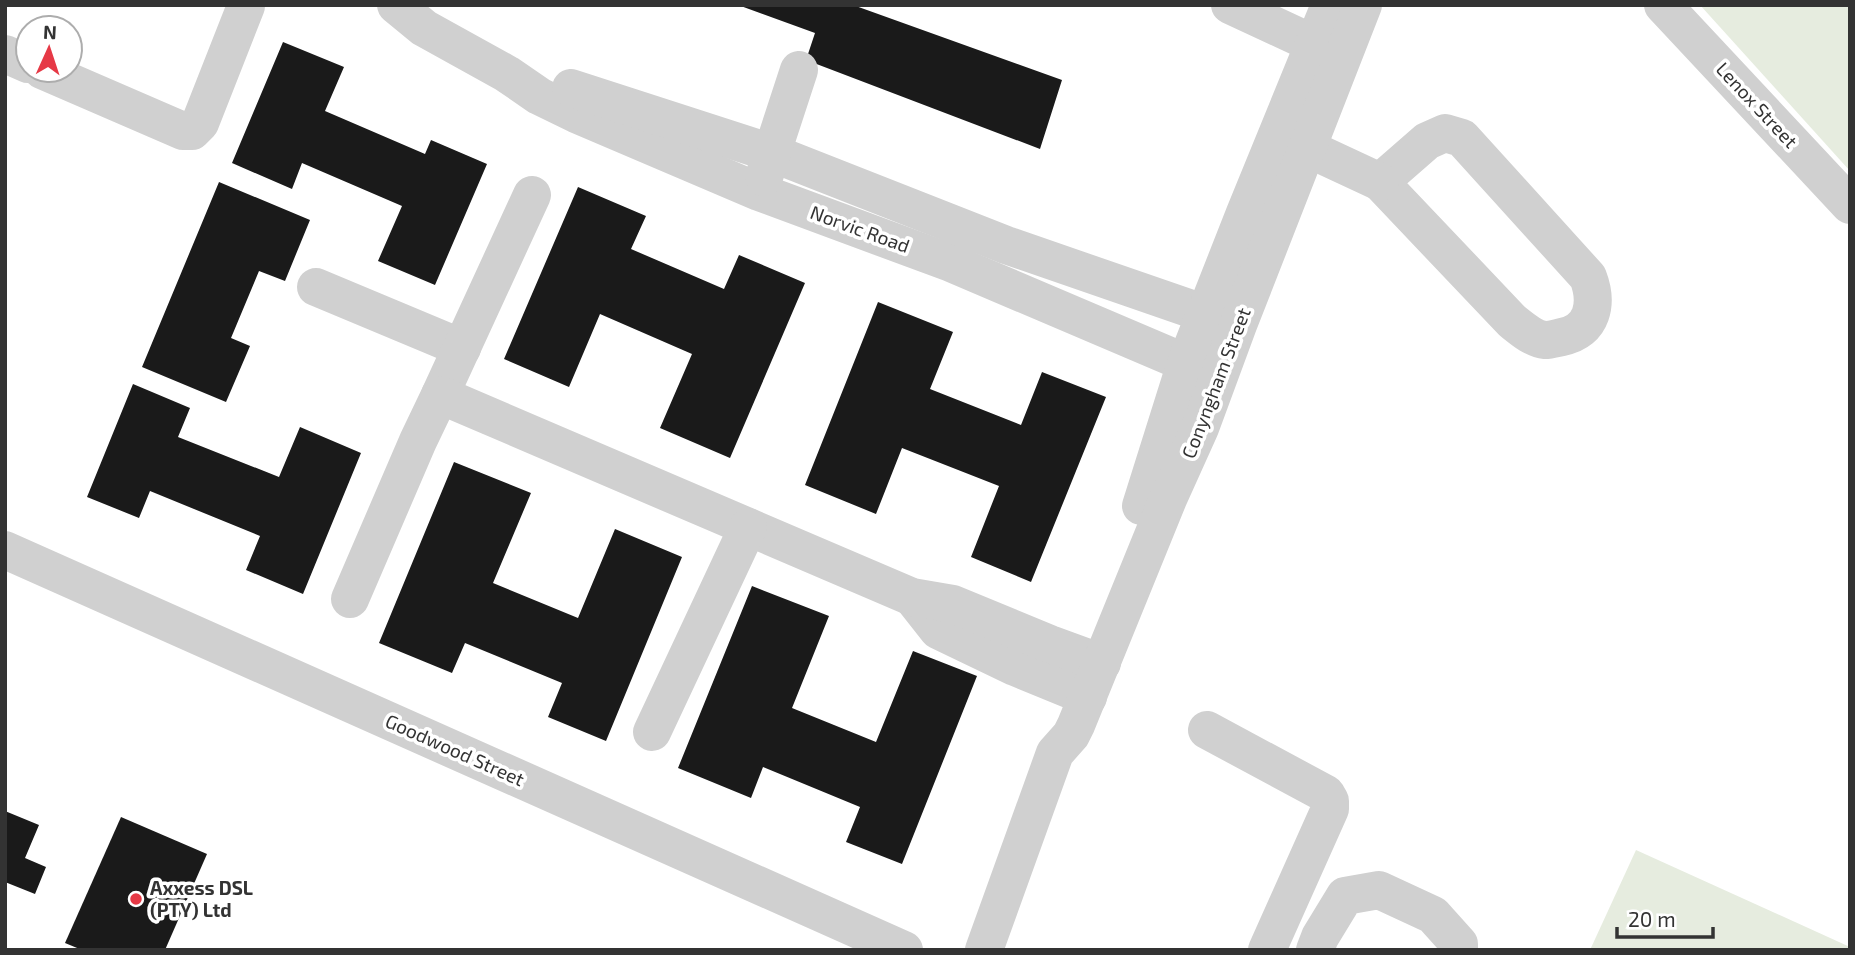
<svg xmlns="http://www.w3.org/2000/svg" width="1855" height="955" font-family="'Exo 2',sans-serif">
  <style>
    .green { fill: #e6ecdf }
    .building { fill: #1a1a1a }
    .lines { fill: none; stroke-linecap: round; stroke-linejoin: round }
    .minor { stroke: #d0d0d0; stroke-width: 38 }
    .poi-dot { fill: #e63946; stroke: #fff; stroke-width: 2.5 }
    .labels { text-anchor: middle; stroke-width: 7; stroke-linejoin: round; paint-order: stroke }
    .street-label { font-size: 19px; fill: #333; stroke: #fff }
    .poi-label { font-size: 19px; font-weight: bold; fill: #333; stroke: #fff; text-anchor: start }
  </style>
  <rect width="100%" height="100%" fill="#fff"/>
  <!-- green -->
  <g class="green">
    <polygon points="1700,5 1850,5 1850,171"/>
    <polygon points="1636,850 1850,947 1850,950 1590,950"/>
  </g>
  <!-- building -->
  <g class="building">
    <polygon points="738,5 853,5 1062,80 1040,149 806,60 815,33"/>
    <polygon points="283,42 344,67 325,111 425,154 431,140 487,164 435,285 378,261 402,206 302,163 292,189 232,163"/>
    <polygon points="219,182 310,220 285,281 259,271 231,338 250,346 226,402 142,367"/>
    <polygon points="578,187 646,216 631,249 724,289 739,255 805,283 730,458 660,428 692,354 600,314 569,387 504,359"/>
    <polygon points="878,302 953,332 930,389 1021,425 1042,372 1106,397 1031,582 971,557 999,486 902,448 876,514 805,485"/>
    <polygon points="133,384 190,408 178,437 279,477 300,427 361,453 303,594 246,570 260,536 150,491 139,518 87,497"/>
    <polygon points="454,462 531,493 493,583 578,618 615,529 682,557 606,741 548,717 562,683 465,643 452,673 379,643"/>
    <polygon points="752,586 829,616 792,708 876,742 913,651 977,676 902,864 846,842 860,807 763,767 751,798 678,768"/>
    <polygon points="5,811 39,825 25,858 46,867 35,894 5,882"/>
    <polygon points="121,817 207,854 165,950 82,950 65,943"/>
  </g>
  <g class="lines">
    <!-- minor -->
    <g class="minor">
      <polyline points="396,5 424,28 507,74 539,96 576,114 759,192 951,263 1186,363 1219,375"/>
      <polyline points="1230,5 1314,44 1338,52"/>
      <polyline points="1663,5 1850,205"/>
      <polyline points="5,54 28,64"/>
      <polyline points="42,70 183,131 192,131 200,123 246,6"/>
      <polyline points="571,88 772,153 1006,245 1229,322"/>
      <path d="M1445,133L1462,138L1588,277C1598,303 1593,331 1562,337C1557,338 1550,340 1545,340C1533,339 1521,328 1512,321L1380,182L1427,141Z"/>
      <polyline points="1307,148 1380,182"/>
      <polyline points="764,177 799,70"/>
      <polyline points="316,287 462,348"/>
      <polyline points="440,395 532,195"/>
      <polyline points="1141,506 1186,363 1245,213 1330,5"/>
      <polyline points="5,550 904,950"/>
      <polyline points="912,597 938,630 1015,667 1088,697"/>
      <polyline points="350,599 418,441 440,395 912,597 953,604 1050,644 1102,663"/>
      <polyline points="1207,730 1326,794 1330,801 1330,809 1267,950"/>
      <polyline points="652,732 748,527"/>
      <polyline points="984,950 1055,753 1071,735 1076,725 1168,499 1200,428 1238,325 1363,5"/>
      <polyline points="1315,950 1320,937 1345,896 1379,890 1433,915 1459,944 1459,950"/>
    </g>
  </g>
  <!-- markers -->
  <circle class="poi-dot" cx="136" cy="899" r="7"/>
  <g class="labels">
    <!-- street labels -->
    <g class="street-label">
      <text transform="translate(1757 105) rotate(47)" y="7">Lenox Street</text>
      <text transform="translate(860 229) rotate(20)" y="7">Norvic Road</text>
      <text transform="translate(1216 383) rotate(-69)" y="7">Conyngham Street</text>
      <text transform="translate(455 750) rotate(24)" y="7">Goodwood Street</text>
    </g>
    <!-- poi labels -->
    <g class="poi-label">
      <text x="150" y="895">Axxess DSL<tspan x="150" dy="22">(PTY) Ltd</tspan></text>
    </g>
  </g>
  <!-- border -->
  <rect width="1855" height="955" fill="none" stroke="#333333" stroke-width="14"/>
  <!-- north arrow -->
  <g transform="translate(49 49) rotate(3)"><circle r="33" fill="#ffffff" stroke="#adadad" stroke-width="2"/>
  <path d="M0-5L12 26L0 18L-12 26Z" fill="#e63946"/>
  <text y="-10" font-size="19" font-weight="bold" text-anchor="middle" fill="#333333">N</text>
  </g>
  <!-- scale -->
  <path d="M1617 927v10h96v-10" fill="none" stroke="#333333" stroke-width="3.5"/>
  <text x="1628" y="927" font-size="21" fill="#333333" stroke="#ffffff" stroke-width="5" paint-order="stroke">20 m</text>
</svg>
